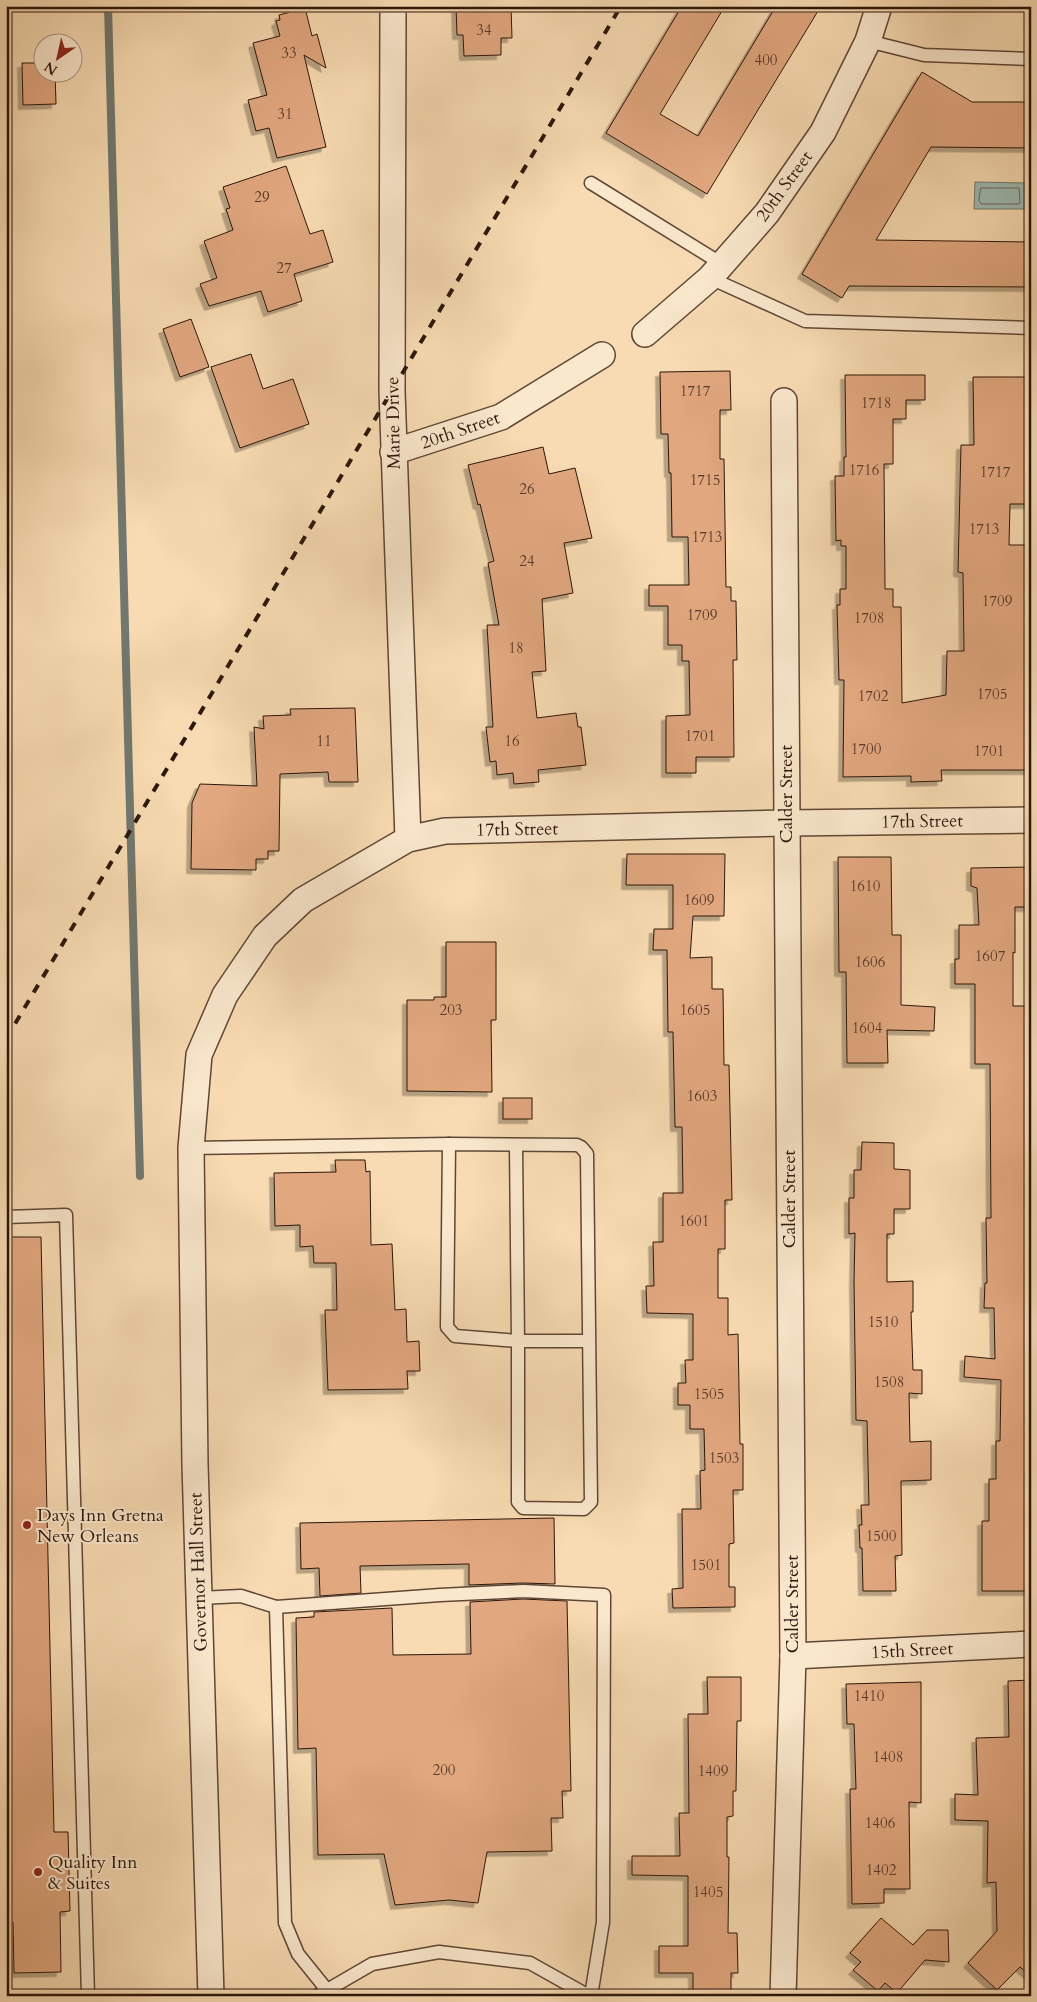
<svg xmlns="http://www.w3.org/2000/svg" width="1037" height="2002" font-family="Cardo,serif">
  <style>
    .water { fill: #9ebab2; stroke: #707870 }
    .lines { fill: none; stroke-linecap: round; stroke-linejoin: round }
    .shore { stroke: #65685f; stroke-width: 1 }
    .stream { stroke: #707870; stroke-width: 8 }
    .building { fill: #e1a77f; stroke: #2c160c; filter: url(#shadow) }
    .lane-casing { stroke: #5f4736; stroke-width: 15 }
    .street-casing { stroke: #5f4736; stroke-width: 28 }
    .lane { stroke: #fae8cd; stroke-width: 12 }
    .street { stroke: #fae8cd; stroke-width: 25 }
    .rail { stroke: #2c160c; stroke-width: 4; stroke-dasharray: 9 9; stroke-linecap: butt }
    .poi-dot { fill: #8f2418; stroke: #fae8cd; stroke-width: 2 }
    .labels { text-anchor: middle; stroke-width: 4; stroke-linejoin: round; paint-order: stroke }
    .number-label { font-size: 15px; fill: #593a29 }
    .street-label { font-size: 18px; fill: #2c160c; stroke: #fae8cd }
    .poi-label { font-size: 18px; fill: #2c160c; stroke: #fae8cd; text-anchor: start }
  </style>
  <defs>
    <filter id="shadow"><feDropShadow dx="-4.5" dy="4.5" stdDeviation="0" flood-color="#0004"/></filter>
  </defs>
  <rect width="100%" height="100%" fill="#f8dbb2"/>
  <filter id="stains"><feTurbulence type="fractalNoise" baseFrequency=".004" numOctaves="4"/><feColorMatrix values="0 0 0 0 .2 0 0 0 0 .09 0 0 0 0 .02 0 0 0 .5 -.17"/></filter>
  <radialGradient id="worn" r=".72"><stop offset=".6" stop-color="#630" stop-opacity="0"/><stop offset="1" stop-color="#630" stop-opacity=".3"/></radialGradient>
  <!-- water -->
  <polygon class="water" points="975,182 1025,183 1025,209 974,209"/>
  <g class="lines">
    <!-- shore -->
    <polygon class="shore" points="981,188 1019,188 1020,203 1018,204 981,204 979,201"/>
    <!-- stream -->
    <polyline class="stream" points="108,6 140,1176"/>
  </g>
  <!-- building -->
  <g class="building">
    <polygon points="456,6 511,6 512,38 501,38 501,55 464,56 463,35 457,35"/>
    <polygon points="682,6 725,6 660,114 698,136 776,6 821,6 707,194 606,133"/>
    <polygon points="305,8 312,36 317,34 326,68 304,55 326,147 277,158 269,128 256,131 248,100 267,95 253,43 280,36 276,21 280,20 279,15"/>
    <polygon points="22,63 42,63 42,72 55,72 56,104 23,105"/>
    <polygon points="922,72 972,102 1031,102 1031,148 931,147 876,240 1031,242 1031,287 849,286 842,298 802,274"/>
    <polygon points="286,166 310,234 323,230 333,262 294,274 302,301 268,312 261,291 209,306 200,284 217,278 204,241 233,230 226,209 230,208 223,187"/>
    <polygon points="191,319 209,367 180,377 163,329"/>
    <polygon points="251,354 263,389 293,379 309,424 240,448 211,367"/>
    <polygon points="730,371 731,410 720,410 720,459 724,459 726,587 731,587 731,601 736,601 737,660 733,660 734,757 696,757 696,773 666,773 666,716 690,715 689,661 682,661 682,645 668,645 668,606 649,606 649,585 689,585 688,537 672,537 671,473 669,473 668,434 661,434 660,372"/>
    <polygon points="845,375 925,375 925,400 906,400 906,419 893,419 893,464 884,464 885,589 893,589 893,607 901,607 902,703 946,695 947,651 964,651 963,573 958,572 961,445 974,445 973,377 1029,377 1030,504 1010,504 1009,545 1030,545 1031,627 1027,627 1027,673 1031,673 1031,770 941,770 942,781 911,782 911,776 843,777 844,680 839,680 837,605 840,605 840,589 846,589 846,546 841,546 841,540 836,541 835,476 844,476 844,457 846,457"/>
    <polygon points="543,447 549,474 575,468 592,538 564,543 573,593 542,599 546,671 532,672 537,718 576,713 578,727 581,727 586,765 538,770 539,782 514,784 513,773 497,775 496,761 490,762 486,727 493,727 487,625 499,625 488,563 494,561 480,504 478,505 468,465"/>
    <polygon points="355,708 358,782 329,782 328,772 280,774 279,851 268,851 268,859 256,859 256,870 191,869 192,803 200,784 257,786 254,727 264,729 263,716 291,715 290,709"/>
    <polygon points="627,854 725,854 724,916 693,916 690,958 712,957 712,989 723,989 724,1065 729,1065 732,1200 725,1200 725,1249 718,1249 718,1298 728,1298 728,1335 738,1334 740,1444 743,1444 743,1490 733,1490 734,1543 729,1544 729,1587 735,1587 735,1607 673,1608 672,1589 683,1588 682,1509 701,1509 700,1471 705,1470 704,1429 690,1429 690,1405 678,1405 678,1383 686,1383 685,1360 693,1360 693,1314 647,1313 646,1286 654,1286 653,1242 663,1242 663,1193 683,1193 682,1127 675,1127 673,1032 668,1032 667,950 653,950 654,929 673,929 673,885 626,885"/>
    <polygon points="838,857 891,857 892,935 901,935 901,1005 935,1007 934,1031 887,1030 888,1063 847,1063 846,972 839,972"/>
    <polygon points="1031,867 1031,907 1015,907 1015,953 1013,952 1013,1006 1031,1006 1031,1591 982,1591 982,1521 989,1521 989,1479 996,1479 996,1441 1000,1441 1001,1380 964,1377 965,1356 995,1359 994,1308 984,1308 985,1283 987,1283 986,1218 991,1218 990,1064 975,1064 975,984 955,984 955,959 959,959 959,925 979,925 977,888 971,886 971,868"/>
    <polygon points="446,942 496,942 496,1020 491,1020 492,1092 407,1091 407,1000 434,1000 434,997 446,997"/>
    <rect x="503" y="1098" width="29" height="21"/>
    <polygon points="862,1142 894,1143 894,1169 910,1170 910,1209 894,1209 894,1234 887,1234 887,1282 913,1281 913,1312 911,1312 913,1370 922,1370 922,1394 909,1393 910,1442 931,1441 931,1480 901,1481 902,1555 895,1556 896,1591 863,1591 862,1548 860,1548 859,1525 862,1525 861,1505 869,1505 867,1421 856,1420 854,1282 855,1233 849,1234 849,1198 854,1198 854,1170 861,1170"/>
    <polygon points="335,1160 365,1160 366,1172 370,1171 371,1245 392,1244 395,1310 406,1309 407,1342 419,1341 420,1371 407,1371 408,1389 328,1390 325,1310 337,1310 336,1263 314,1263 313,1246 300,1247 300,1225 275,1226 274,1173 336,1172"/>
    <polygon points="6,1237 41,1237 54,1832 68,1832 70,1911 60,1912 61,1972 14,1973 13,1922 6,1922"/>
    <polygon points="554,1518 555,1584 523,1583 469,1585 469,1564 360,1566 361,1593 320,1596 319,1568 301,1569 300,1523"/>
    <polygon points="523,1599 567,1601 571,1791 562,1791 563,1818 551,1818 552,1851 487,1852 478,1903 449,1900 395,1905 384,1854 318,1855 316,1748 298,1749 296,1618 314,1617 314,1612 392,1608 393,1655 471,1654 470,1602"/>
    <polygon points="707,1677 741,1677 741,1721 737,1721 736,1791 733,1791 733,1816 727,1817 727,1857 729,1857 728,1933 737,1933 738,1973 731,1973 731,1996 693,1996 693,1973 659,1973 659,1946 688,1946 688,1876 632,1875 632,1856 680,1856 679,1813 689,1813 688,1714 708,1714"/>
    <polygon points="1031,1680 1031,1976 1020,1967 997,1990 968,1963 997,1931 996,1882 987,1883 988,1821 955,1820 955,1794 978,1795 976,1738 1009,1737 1008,1681"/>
    <polygon points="921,1682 921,1803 909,1802 910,1889 884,1889 884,1903 852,1904 850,1789 856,1789 854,1724 847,1724 846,1684"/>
    <polygon points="881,1918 913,1945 927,1930 948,1930 949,1962 925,1960 897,1993 885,1983 878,1991 853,1970 861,1962 850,1953"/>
  </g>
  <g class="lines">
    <defs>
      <g id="lane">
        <polyline points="868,41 924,55 1031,59"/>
        <polyline points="591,183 722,264"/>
        <polyline points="710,278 805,321 1031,328"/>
        <polyline points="449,1144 447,1327 455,1336 518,1341 516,1145"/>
        <polyline points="191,1148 449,1144 577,1145 581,1147 587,1154 591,1502 584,1509 523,1508 518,1502 518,1341 589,1341"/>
        <polyline points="6,1217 66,1215 88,1996"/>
        <polyline points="199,1598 241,1596 276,1607 285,1923 298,1954 327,1990"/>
        <polyline points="276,1607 440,1595 523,1591 604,1595 603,1922 591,1996"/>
        <polyline points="317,1996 372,1964 439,1952 530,1963 589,1996"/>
      </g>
      <g id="street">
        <polyline points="393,6 392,391 408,839"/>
        <polyline points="645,334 710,278 767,213 823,132 868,41 879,6"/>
        <polyline points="393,452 501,417 602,355"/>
        <polyline points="793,1656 1031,1644"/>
        <polyline points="211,1996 195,1464 191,1148 199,1055 225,995 265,936 303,900 408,839 445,831 786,823 1031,820"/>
        <polyline points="783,1996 793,1656 784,401"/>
      </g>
    </defs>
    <!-- lane casing -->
    <use href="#lane" class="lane-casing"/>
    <!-- street casing -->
    <use href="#street" class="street-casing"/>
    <!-- lane -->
    <use href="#lane" class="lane"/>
    <!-- street -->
    <use href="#street" class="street"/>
    <!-- rail -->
    <polyline class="rail" points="6,1039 621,6"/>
  </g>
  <!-- markers -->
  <g class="poi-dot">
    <circle cx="27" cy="1525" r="5"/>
    <circle cx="38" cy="1872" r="5"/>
  </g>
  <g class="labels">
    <!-- number labels -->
    <g class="number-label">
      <text x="484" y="35">34</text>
      <text x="289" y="58">33</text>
      <text x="766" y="65">400</text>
      <text x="285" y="119">31</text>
      <text x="262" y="202">29</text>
      <text x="284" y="273">27</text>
      <text x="695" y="396">1717</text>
      <text x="876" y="408">1718</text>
      <text x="864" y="475">1716</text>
      <text x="995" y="477">1717</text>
      <text x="705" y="485">1715</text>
      <text x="527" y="494">26</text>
      <text x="984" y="534">1713</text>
      <text x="707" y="542">1713</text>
      <text x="527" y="566">24</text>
      <text x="997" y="606">1709</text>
      <text x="702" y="620">1709</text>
      <text x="869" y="623">1708</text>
      <text x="516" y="653">18</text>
      <text x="992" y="699">1705</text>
      <text x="873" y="701">1702</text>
      <text x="700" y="741">1701</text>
      <text x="324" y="746">11</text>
      <text x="512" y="746">16</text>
      <text x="866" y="754">1700</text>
      <text x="989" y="756">1701</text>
      <text x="865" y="891">1610</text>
      <text x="699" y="905">1609</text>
      <text x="990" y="961">1607</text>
      <text x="870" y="967">1606</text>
      <text x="451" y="1015">203</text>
      <text x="695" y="1015">1605</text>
      <text x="867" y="1033">1604</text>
      <text x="702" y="1101">1603</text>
      <text x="694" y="1226">1601</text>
      <text x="883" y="1327">1510</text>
      <text x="889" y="1387">1508</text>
      <text x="709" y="1399">1505</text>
      <text x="724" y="1463">1503</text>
      <text x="881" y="1541">1500</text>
      <text x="706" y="1570">1501</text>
      <text x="869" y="1701">1410</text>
      <text x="888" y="1762">1408</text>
      <text x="444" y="1775">200</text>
      <text x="713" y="1776">1409</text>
      <text x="880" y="1828">1406</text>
      <text x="881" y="1875">1402</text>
      <text x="708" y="1897">1405</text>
    </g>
    <!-- street labels -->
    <g class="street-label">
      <text transform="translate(784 186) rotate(-54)" y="6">20th Street</text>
      <text transform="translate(393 423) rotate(-91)" y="6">Marie Drive</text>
      <text transform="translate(460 430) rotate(-19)" y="6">20th Street</text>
      <text transform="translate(786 794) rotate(-90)" y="6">Calder Street</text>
      <text transform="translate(922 821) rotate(-1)" y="6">17th Street</text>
      <text transform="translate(517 829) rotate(-1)" y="6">17th Street</text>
      <text transform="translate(789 1199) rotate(-90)" y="6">Calder Street</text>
      <text transform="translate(198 1572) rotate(-92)" y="6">Governor Hall Street</text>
      <text transform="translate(792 1604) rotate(-90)" y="6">Calder Street</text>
      <text transform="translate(912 1650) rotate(-3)" y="6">15th Street</text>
    </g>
    <!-- poi labels -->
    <g class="poi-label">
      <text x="37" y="1521">Days Inn Gretna<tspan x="37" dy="21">New Orleans</tspan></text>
      <text x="48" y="1868">Quality Inn<tspan x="48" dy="21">&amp; Suites</tspan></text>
    </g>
  </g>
  <!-- margin -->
  <rect width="1037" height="2002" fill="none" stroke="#f8dbb2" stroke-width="25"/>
  <rect x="8" y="8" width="1022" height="1987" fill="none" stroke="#2c160c" stroke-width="2.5"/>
  <rect x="12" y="12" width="1012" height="1977" fill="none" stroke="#2c160c"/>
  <!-- north arrow -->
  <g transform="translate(58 58) rotate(214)"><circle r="24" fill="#fae8cd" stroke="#a89480"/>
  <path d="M0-4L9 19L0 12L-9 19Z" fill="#8f2418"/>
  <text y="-8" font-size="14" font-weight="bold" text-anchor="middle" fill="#2c160c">N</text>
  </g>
  <rect width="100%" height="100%" filter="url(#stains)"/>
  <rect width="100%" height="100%" fill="url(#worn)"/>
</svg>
